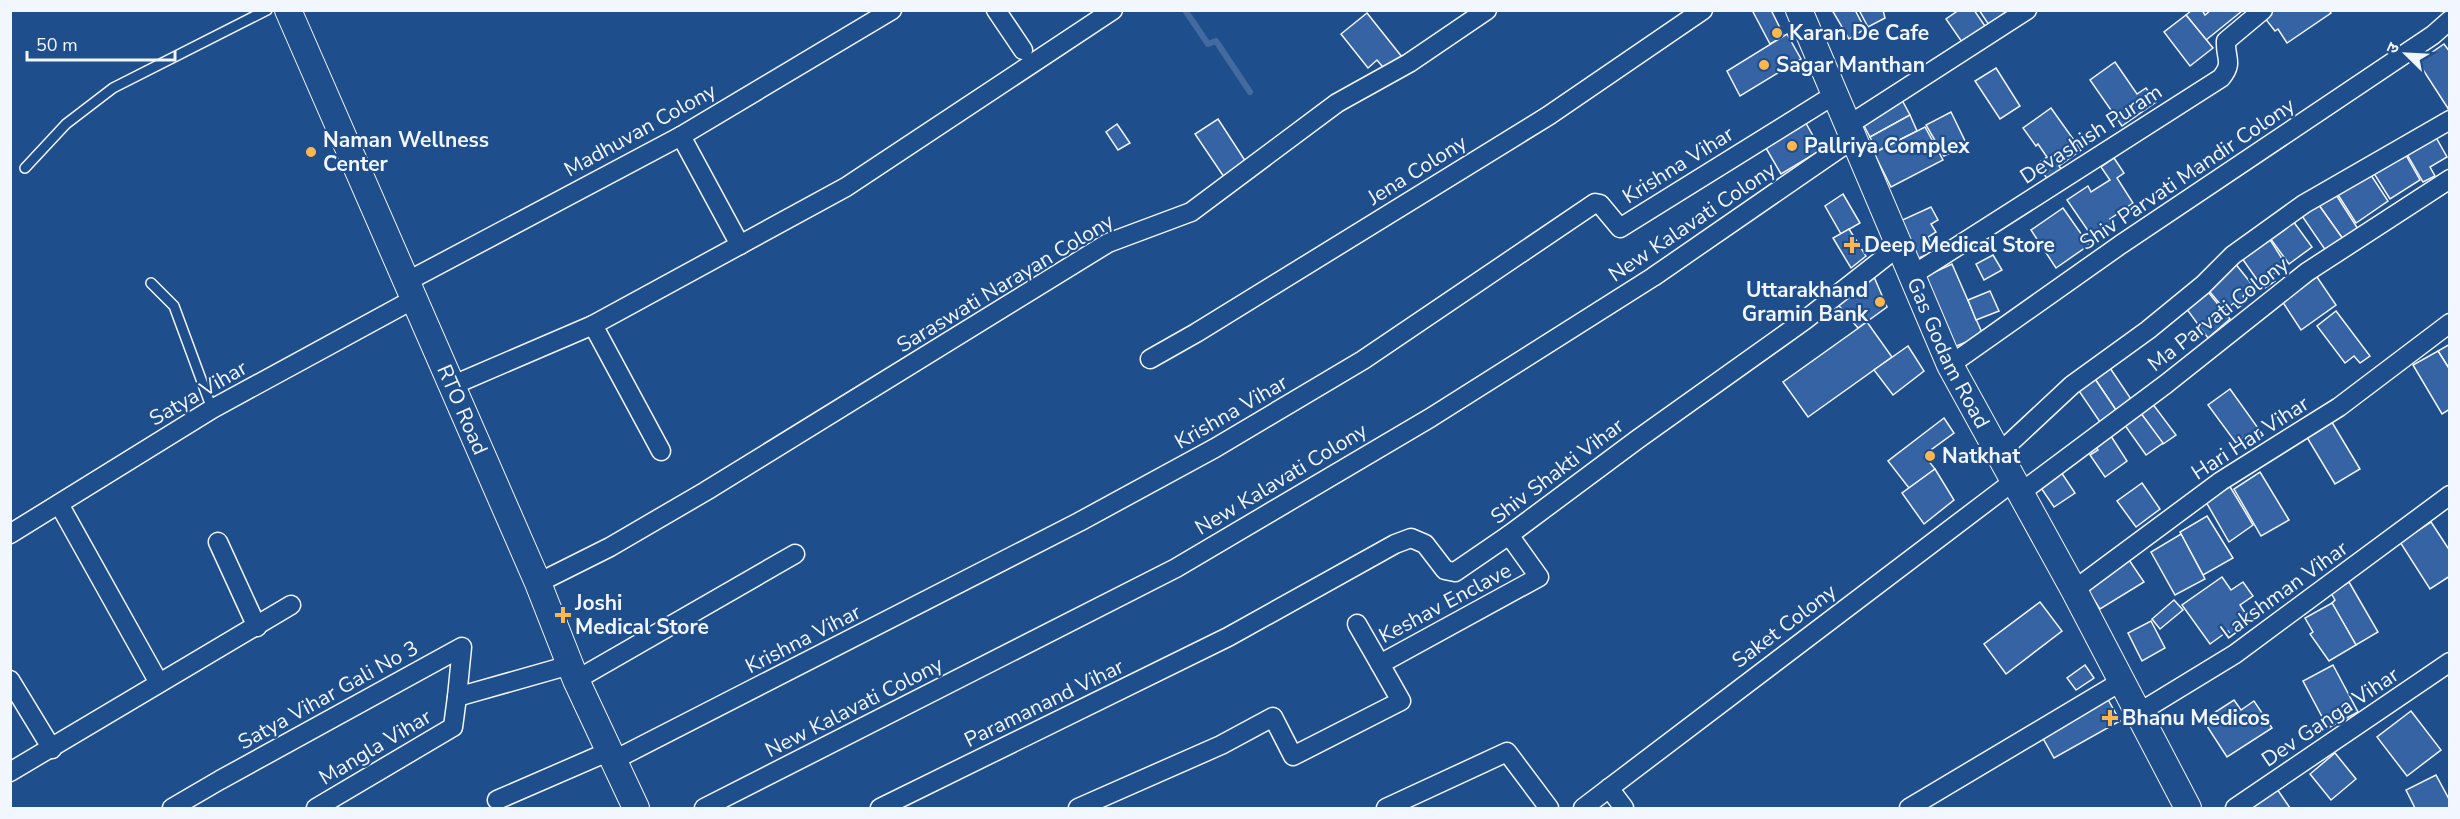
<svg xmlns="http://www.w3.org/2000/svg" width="2460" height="819" font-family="'Nunito Sans','Noto Sans Devanagari',sans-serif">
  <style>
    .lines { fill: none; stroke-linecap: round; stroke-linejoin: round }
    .stream { stroke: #446ba0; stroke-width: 6 }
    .building { fill: #3563a3; stroke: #f2f6ff; stroke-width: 1.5 }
    .lane-casing { stroke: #f2f6ff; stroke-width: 12 }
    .street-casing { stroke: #f2f6ff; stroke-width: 21 }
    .secondary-casing { stroke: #f2f6ff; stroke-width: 28 }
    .lane { stroke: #1f4e8c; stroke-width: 9 }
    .street { stroke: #1f4e8c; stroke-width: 18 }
    .secondary { stroke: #1f4e8c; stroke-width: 26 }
    .poi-dot { fill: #ffb74d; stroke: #1f4e8c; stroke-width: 2 }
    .labels { text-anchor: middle; stroke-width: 4.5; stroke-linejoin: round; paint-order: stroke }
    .poi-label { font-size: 21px; font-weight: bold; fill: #f2f6ff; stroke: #1f4e8c; text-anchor: start }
    .street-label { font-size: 21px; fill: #f2f6ff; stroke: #1f4e8c }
  </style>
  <rect width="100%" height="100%" fill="#1f4e8c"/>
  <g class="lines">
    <!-- stream -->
    <g class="stream">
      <polyline points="1185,10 1208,44 1216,41 1250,92"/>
      <polyline points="2442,10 2445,12 2448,10"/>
    </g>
  </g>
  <!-- building -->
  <g class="building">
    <polygon points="1752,10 1771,10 1784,36 1770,44"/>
    <polygon points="1832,10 1855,10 1865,29 1849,39"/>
    <polygon points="1859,10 1883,10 1885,18 1868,27"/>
    <polygon points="1959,10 1974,10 1987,29 1964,45 1946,19"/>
    <polygon points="1979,10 2008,10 1989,25"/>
    <polygon points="2192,10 2202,10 2205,15 2211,10 2242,11 2206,40 2186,15"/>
    <polygon points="2273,10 2329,10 2331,13 2287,43 2278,29 2275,31 2264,17"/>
    <polygon points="1367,13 1402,57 1386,71 1377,60 1368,68 1341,34"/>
    <polygon points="2186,15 2213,48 2190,66 2164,32"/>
    <polygon points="1787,34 1801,59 1740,96 1727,71"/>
    <polygon points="2444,44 2450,52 2449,110 2418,62"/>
    <polygon points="2115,62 2137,94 2146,88 2156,102 2122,126 2090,80"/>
    <polygon points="1996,68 2020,106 2000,119 1975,81"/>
    <polygon points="1902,100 1910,115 1870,137 1862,122"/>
    <polygon points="2051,108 2081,150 2059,166 2062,170 2048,180 2037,164 2047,157 2038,144 2036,146 2023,128"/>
    <polygon points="1951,112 1967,145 1944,156 1926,125"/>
    <polygon points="1910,115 1917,131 1877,151 1870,137"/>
    <polygon points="1803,118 1821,150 1781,174 1763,143"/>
    <polygon points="1218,119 1246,162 1224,177 1195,134"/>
    <polygon points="1117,124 1130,143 1118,150 1106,132"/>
    <polygon points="1925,127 1943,160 1891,187 1874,153"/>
    <polygon points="2433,132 2447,157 2430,167 2435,176 2423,182 2404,149"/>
    <polygon points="2402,148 2420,180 2390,199 2370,167"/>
    <polygon points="2114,158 2124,173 2117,178 2133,203 2110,219 2113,223 2093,238 2067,200 2088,186 2091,192 2110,180 2101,167"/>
    <polygon points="2367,169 2388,201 2356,223 2335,190"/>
    <polygon points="2333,190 2358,229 2343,239 2316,201"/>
    <polygon points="1843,194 1860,223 1841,234 1825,206"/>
    <polygon points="2316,201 2343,239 2326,251 2300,213"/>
    <polygon points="1931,207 1938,220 1931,224 1936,232 1928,237 1934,251 1915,260 1898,222"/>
    <polygon points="2063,208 2089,245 2056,268 2031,230"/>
    <polygon points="2293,221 2312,247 2289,264 2270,238"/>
    <polygon points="1849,229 1866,256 1851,268 1833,238"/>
    <polygon points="2269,238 2286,265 2271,276 2275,281 2265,288 2260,280 2258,281 2241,257"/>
    <polygon points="1993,255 2002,270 1984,280 1976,264"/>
    <polygon points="2234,262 2254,287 2243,296 2247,301 2238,308 2234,303 2225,310 2205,286"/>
    <polygon points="1952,264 1983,335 1954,347 1924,277"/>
    <polygon points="1871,270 1887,307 1858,328 1834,300"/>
    <polygon points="2317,277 2336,305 2301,330 2282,301"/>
    <polygon points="2204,287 2230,319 2208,338 2183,304"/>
    <polygon points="1990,291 1999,311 1976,320 1968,300"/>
    <polygon points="2336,311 2370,356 2360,363 2354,356 2345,363 2317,326"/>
    <polygon points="1867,322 1892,357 1808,417 1783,382"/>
    <polygon points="2450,344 2450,370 2438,351"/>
    <polygon points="1908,346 1924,371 1893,395 1874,370"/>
    <polygon points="2438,351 2450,370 2450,409 2442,414 2413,365"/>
    <polygon points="2108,365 2131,399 2116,410 2093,376"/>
    <polygon points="2093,376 2116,410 2100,422 2077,388"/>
    <polygon points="2230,389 2263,435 2252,443 2247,435 2236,443 2208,405"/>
    <polygon points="2152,403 2176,435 2163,444 2140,412"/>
    <polygon points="2140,412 2163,443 2146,455 2124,424"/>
    <polygon points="1944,418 1954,433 1924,455 1935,469 1909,488 1888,461"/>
    <polygon points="2330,419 2360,469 2335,484 2305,434"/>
    <polygon points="2109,433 2127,461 2105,477 2090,455 2098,450 2094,444"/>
    <polygon points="1935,469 1954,500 1924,524 1902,493"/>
    <polygon points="2059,469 2075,493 2054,507 2039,485"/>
    <polygon points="2260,472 2289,520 2261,536 2234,489"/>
    <polygon points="2142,483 2160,509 2136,527 2117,501"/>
    <polygon points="2229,485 2253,525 2229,542 2206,502"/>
    <polygon points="2207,516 2233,558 2203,575 2180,532"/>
    <polygon points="2431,522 2450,551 2450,576 2430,589 2400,542"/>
    <polygon points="2181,534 2205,579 2175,595 2151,552"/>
    <polygon points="2127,557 2144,582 2100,609 2085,586"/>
    <polygon points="2222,577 2231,590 2243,582 2253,596 2240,605 2248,617 2237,625 2239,628 2230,634 2228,631 2210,644 2182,605"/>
    <polygon points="2349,582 2378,632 2356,645 2332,603 2335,600 2331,593"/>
    <polygon points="2174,600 2183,610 2160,629 2152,619"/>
    <polygon points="2040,602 2062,631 2006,674 1984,644"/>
    <polygon points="2332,603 2356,645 2329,661 2310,634 2313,632 2305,618"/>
    <polygon points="2151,621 2165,648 2142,661 2128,633"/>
    <polygon points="2085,665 2094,678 2076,690 2067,678"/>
    <polygon points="2333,665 2358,712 2328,728 2303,681"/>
    <polygon points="2106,696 2120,721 2054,758 2040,733"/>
    <polygon points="2234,700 2241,710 2254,701 2272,728 2227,757 2203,720"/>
    <polygon points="2411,711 2441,750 2407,776 2377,737"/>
    <polygon points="2335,753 2356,779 2331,800 2310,774"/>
    <polygon points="2436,775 2450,801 2450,808 2415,808 2406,790"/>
    <polygon points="2277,789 2290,808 2249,808"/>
  </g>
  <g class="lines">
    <defs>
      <g id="lane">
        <polyline points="25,168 66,124 113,88 267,10"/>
        <polyline points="151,283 174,306 212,409"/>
      </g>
      <g id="street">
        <polyline points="996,10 1023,50"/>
        <polyline points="1847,126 2027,10"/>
        <polyline points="681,136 740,245"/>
        <path d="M1911,276L2221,78C2234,62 2225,59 2226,41L2263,10"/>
        <polyline points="406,282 681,136 892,10"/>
        <polyline points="593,325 661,451"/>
        <polyline points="1150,359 1196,333 1548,116 1703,10"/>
        <polyline points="1950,365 2120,245 2433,35 2450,20"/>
        <polyline points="451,386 593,325 846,187 1113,10"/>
        <polyline points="1998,454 2072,385 2148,330 2203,285 2233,255 2304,204 2450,120"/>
        <polyline points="2020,493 2166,384 2307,272 2450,179"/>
        <polyline points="59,504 159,683"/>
        <polyline points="10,534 212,409 414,299"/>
        <polyline points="218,542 257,627"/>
        <polyline points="538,583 610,547 706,491 1108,243 1191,212 1337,103 1409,63 1487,10"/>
        <polyline points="2074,590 2221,481 2339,407 2450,323"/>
        <polyline points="1357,624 1380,664"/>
        <polyline points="10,680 52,749"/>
        <polyline points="576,680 795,554"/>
        <polyline points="2140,712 2235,654 2450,495"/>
        <polyline points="614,760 1079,522 1215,448 1363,360 1595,203 1600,204 1620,228 1834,95"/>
        <polyline points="10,772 291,605"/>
        <polyline points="1609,788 1624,808"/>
        <polyline points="497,800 610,751"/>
        <polyline points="172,808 220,780 462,647 457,697"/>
        <polyline points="316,808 453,727 457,697 570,665"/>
        <polyline points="704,808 1176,568 1430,418 1653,277 1853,139"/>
        <polyline points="880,808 1228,637 1395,544 1411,538 1425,544 1445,570 1455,572 1509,535 1638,439 1805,320 1898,247"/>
        <polyline points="1078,808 1221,745 1273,717 1293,756 1401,701 1380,664 1539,577 1509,535"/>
        <polyline points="1386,808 1507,752 1549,808"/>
        <polyline points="1583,808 2014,481"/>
        <polyline points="1909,808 2122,681"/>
        <polyline points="2235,808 2450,662"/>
      </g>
      <g id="secondary">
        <path id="s1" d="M288,10L538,583L576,680L636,808"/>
        <path id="s2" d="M1799,10L1950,365L2074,590L2188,808"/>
      </g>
    </defs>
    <!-- lane casing -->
    <use href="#lane" class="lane-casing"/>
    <!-- street casing -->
    <use href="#street" class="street-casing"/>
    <!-- secondary casing -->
    <use href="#secondary" class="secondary-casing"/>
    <!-- lane -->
    <use href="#lane" class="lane"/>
    <!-- street -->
    <use href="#street" class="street"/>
    <!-- secondary -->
    <use href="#secondary" class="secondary"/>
  </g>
  <!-- markers -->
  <g class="poi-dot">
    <circle cx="1777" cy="33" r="6"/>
    <circle cx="1764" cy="65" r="6"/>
    <circle cx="1792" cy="146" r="6"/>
    <circle cx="311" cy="152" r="6"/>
    <path d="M1849 236h6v6h6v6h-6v6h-6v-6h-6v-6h6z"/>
    <circle cx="1880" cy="302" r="6"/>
    <circle cx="1930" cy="456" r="6"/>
    <path d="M560 606h6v6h6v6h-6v6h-6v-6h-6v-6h6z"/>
    <path d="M2107 709h6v6h6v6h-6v6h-6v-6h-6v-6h6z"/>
  </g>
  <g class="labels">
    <!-- poi labels -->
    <g class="poi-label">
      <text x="1789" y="40">Karan De Cafe</text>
      <text x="1776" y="72">Sagar Manthan</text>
      <text x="323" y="147">Naman Wellness<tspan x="323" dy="24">Center</tspan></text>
      <text x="1804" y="153">Pallriya Complex</text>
      <text x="1864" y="252">Deep Medical Store</text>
      <text x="1868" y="297" text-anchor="end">Uttarakhand<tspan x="1868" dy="24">Gramin Bank</tspan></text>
      <text x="1942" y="463">Natkhat</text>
      <text x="575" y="610">Joshi<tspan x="575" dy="24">Medical Store</tspan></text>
      <text x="2122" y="725">Bhanu Medicos</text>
    </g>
    <!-- street labels -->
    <g class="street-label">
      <text transform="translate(640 130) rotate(-29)" y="7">Madhuvan Colony</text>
      <text transform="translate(2091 134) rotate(-33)" y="7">Devashish Puram</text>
      <text transform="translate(1678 165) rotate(-32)" y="7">Krishna Vihar</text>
      <text transform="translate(1417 170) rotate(-32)" y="7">Jena Colony</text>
      <text transform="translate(2187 174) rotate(-34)" y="7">Shiv Parvati Mandir Colony</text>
      <text transform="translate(1692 222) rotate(-34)" y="7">New Kalavati Colony</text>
      <text transform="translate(1005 283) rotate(-31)" y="7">Saraswati Narayan Colony</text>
      <text transform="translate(2218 314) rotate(-38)" y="7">Ma Parvati Colony</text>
      <text dy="7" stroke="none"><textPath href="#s2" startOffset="374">Gas Godam Road</textPath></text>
      <text transform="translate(198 393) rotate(-30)" y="7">Satya Vihar</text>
      <text dy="7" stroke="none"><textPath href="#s1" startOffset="436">RTO Road</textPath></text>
      <text transform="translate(1231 412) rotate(-30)" y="7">Krishna Vihar</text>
      <text transform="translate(2250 438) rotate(-33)" y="7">Hari Har Vihar</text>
      <text transform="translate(1557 471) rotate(-37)" y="7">Shiv Shakti Vihar</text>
      <text transform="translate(1281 479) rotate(-31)" y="7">New Kalavati Colony</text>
      <text transform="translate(2284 590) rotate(-36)" y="7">Lakshman Vihar</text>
      <text transform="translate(1445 603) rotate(-28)" y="7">Keshav Enclave</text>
      <text transform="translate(1784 626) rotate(-37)" y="7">Saket Colony</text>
      <text transform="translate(803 639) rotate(-27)" y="7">Krishna Vihar</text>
      <text transform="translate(328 695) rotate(-29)" y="7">Satya Vihar Gali No 3</text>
      <text transform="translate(1044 703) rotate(-26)" y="7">Paramanand Vihar</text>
      <text transform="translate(854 707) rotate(-27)" y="7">New Kalavati Colony</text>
      <text transform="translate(2330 717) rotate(-34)" y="7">Dev Ganga Vihar</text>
      <text transform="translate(375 747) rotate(-31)" y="7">Mangla Vihar</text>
    </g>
  </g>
  <!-- border -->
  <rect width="2460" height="819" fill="none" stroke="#f2f6ff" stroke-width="24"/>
  <!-- north arrow -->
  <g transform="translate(2406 54) rotate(294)" stroke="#1f4e8c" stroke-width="4.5" paint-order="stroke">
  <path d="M0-4.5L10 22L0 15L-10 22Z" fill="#f2f6ff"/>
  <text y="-9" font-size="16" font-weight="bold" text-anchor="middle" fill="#f2f6ff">उ</text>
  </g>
  <!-- scale -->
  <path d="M27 51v9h148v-9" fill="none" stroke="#f2f6ff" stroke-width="3"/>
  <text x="36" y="51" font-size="18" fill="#f2f6ff" stroke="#1f4e8c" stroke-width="4.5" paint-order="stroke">50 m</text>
</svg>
